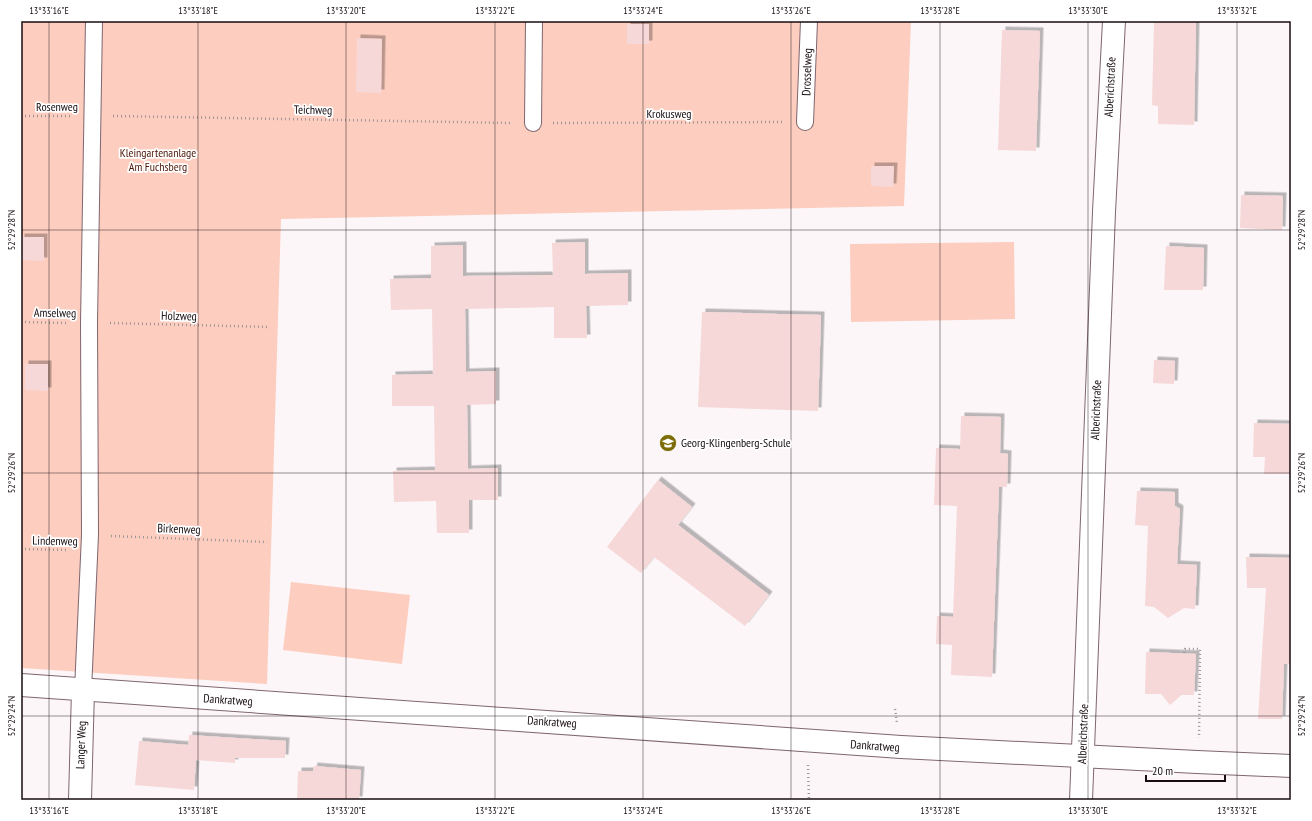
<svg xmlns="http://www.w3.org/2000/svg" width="1312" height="821" font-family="'PT Sans Narrow',sans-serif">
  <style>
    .green { fill: #fdcdbf }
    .building { fill: #f7d8d8; filter: url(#shadow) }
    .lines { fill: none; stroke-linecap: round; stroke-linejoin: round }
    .service-casing { stroke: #7f666f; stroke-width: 18 }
    .minor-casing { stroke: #7f666f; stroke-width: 24 }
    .path { stroke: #9d9698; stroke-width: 2.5; stroke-dasharray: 1 3; stroke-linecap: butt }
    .service { stroke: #fff; stroke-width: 16 }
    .minor { stroke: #fff; stroke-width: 22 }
    .ticks { fill: none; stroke: #170d11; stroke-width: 1; stroke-opacity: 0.45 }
    .labels { text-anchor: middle; stroke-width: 3.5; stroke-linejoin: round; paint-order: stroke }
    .street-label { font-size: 12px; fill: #170d11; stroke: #fff }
    .park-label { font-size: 12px; fill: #4e1808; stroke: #fff }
    .poi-label { font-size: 12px; fill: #170d11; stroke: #fff; text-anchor: start }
    .neatline { fill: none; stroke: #170d11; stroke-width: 1.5 }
    .ticks-label { font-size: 10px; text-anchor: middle; fill: #170d11 }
  </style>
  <defs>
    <filter id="shadow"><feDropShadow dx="3.5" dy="-3.5" stdDeviation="0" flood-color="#0004"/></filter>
  </defs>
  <rect width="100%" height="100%" fill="#fcf6f8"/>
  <!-- green -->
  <g class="green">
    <polygon points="21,21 911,21 904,206 281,219 267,684 21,668"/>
    <polygon points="1014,242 1015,319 851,322 850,244"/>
    <polygon points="291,582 410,595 402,664 283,650"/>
  </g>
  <!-- building -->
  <g class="building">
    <polygon points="1154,21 1196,21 1194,125 1158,124 1158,106 1152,105"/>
    <rect x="627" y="24" width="22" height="20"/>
    <polygon points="1002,30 1040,31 1036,151 998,150"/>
    <polygon points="357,38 382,39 381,93 356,92"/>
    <polygon points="871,166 894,166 893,187 871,186"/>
    <polygon points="1241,195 1283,196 1282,230 1240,228"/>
    <polygon points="21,237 44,237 44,261 21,260"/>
    <polygon points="585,242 585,274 628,273 628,305 586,306 587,338 554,338 554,307 465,309 466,372 496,371 496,404 467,405 468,469 498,468 498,500 469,500 469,533 437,533 436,501 394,502 393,471 435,470 434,406 392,406 392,375 433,374 432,309 391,310 390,279 431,278 431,246 463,245 463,276 553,275 552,243"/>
    <polygon points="1166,246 1204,248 1203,290 1164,290"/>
    <polygon points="702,312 821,315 818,411 698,407"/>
    <polygon points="1154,360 1175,361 1174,384 1153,383"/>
    <polygon points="25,364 48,364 48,391 25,390"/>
    <polygon points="961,416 1001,417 1000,453 1008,454 1007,487 999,487 992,677 951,675 952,645 936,644 937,616 953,617 957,506 934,505 936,448 960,449"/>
    <polygon points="1254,423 1291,424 1291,474 1264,474 1265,457 1253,457"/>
    <polygon points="658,480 692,507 678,525 769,595 745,626 654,557 641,573 607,547"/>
    <polygon points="1137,491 1175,492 1175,506 1180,509 1177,564 1197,565 1195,609 1184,608 1168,618 1154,607 1145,606 1148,526 1135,525"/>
    <polygon points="1246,557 1291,558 1291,664 1284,664 1282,719 1258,719 1266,588 1247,588"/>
    <polygon points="1146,652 1196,654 1194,695 1181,695 1170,705 1161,694 1145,694"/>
    <polygon points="189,735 286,741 285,758 235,758 235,763 196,760 194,790 135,785 139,741 188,745"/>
    <polygon points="314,766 361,770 359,800 297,800 298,771 313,771"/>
  </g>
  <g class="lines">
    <defs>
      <g id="service">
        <polyline points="805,122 809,21"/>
        <polyline points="533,123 534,21"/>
        <polyline points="83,690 90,535 89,323 94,21"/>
      </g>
      <g id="minor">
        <polyline points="21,685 901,747 1197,762 1291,766"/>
        <polyline points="80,800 83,690"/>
        <polyline points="1081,800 1104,212 1114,21"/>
      </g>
    </defs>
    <!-- service casing -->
    <use href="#service" class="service-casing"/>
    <!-- minor casing -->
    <use href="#minor" class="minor-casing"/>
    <!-- path -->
    <g class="path">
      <polyline points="21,116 70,116"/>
      <polyline points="113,116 512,123"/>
      <polyline points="553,123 784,122"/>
      <polyline points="21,322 67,323"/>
      <polyline points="110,323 270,327"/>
      <polyline points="111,536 267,542"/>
      <polyline points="21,549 68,550"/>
      <polyline points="1184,653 1185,649 1200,649 1199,738"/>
      <polyline points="895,709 897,723"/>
      <polyline points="808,765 809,800"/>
    </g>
    <!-- service -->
    <use href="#service" class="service"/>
    <!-- minor -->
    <use href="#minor" class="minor"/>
  </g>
  <!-- ticks -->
  <path class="ticks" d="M49,21V800M198,21V800M346,21V800M495,21V800M643,21V800M791,21V800M940,21V800M1088,21V800M1237,21V800M21,230H1291M21,473H1291M21,716H1291"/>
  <!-- icons -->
  <defs>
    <symbol id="school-disc" viewBox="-11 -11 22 22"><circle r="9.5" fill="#7c6d08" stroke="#fff"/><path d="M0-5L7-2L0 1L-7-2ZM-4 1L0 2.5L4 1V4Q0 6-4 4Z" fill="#fff"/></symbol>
  </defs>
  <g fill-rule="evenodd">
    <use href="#school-disc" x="658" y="433" width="20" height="20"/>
  </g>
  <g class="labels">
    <!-- street labels -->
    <g class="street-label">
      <text transform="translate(807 72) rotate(-88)" y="4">Drosselweg</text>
      <text transform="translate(1110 87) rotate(-87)" y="4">Alberichstraße</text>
      <text x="57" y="111">Rosenweg</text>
      <text transform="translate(313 110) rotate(1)" y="4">Teichweg</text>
      <text x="669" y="118">Krokusweg</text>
      <text transform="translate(55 313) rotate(1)" y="4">Amselweg</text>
      <text transform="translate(179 316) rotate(1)" y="4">Holzweg</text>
      <text transform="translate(1096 410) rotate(-88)" y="4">Alberichstraße</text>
      <text transform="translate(179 529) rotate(2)" y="4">Birkenweg</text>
      <text transform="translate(55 541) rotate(1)" y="4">Lindenweg</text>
      <text transform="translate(228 700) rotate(4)" y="4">Dankratweg</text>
      <text transform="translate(552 722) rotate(4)" y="4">Dankratweg</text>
      <text transform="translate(1083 734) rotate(-88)" y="4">Alberichstraße</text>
      <text transform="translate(81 745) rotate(-88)" y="4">Langer Weg</text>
      <text transform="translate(875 746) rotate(4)" y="4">Dankratweg</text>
    </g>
    <!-- park labels -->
    <g class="park-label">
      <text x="158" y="157">Kleingartenanlage<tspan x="158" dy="14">Am Fuchsberg</tspan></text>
    </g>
    <!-- poi labels -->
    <g class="poi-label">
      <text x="681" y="447">Georg-Klingenberg-Schule</text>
    </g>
  </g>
  <!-- border -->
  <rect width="1312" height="821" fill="none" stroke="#ffffff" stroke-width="44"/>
  <!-- scale -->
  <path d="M1146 775v6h79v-6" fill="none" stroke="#170d11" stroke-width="2"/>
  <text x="1152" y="775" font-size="12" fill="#170d11" stroke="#ffffff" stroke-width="3" paint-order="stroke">20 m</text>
  <rect x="22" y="22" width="1268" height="777" class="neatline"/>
  <g class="ticks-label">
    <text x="49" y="14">13°33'16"E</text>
    <text x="198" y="14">13°33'18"E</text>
    <text x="346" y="14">13°33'20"E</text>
    <text x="495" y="14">13°33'22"E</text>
    <text x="643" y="14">13°33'24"E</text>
    <text x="791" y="14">13°33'26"E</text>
    <text x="940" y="14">13°33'28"E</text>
    <text x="1088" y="14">13°33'30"E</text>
    <text x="1237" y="14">13°33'32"E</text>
    <text transform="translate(11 230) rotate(-90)" y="4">52°29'28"N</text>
    <text transform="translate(1301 230) rotate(-90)" y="4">52°29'28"N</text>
    <text transform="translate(11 473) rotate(-90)" y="4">52°29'26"N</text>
    <text transform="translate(1301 473) rotate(-90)" y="4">52°29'26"N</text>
    <text transform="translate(11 716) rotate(-90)" y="4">52°29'24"N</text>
    <text transform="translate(1301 716) rotate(-90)" y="4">52°29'24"N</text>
    <text x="49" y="814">13°33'16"E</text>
    <text x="198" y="814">13°33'18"E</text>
    <text x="346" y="814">13°33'20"E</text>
    <text x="495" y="814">13°33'22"E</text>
    <text x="643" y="814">13°33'24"E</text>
    <text x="791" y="814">13°33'26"E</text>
    <text x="940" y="814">13°33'28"E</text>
    <text x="1088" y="814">13°33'30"E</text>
    <text x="1237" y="814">13°33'32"E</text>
  </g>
</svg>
